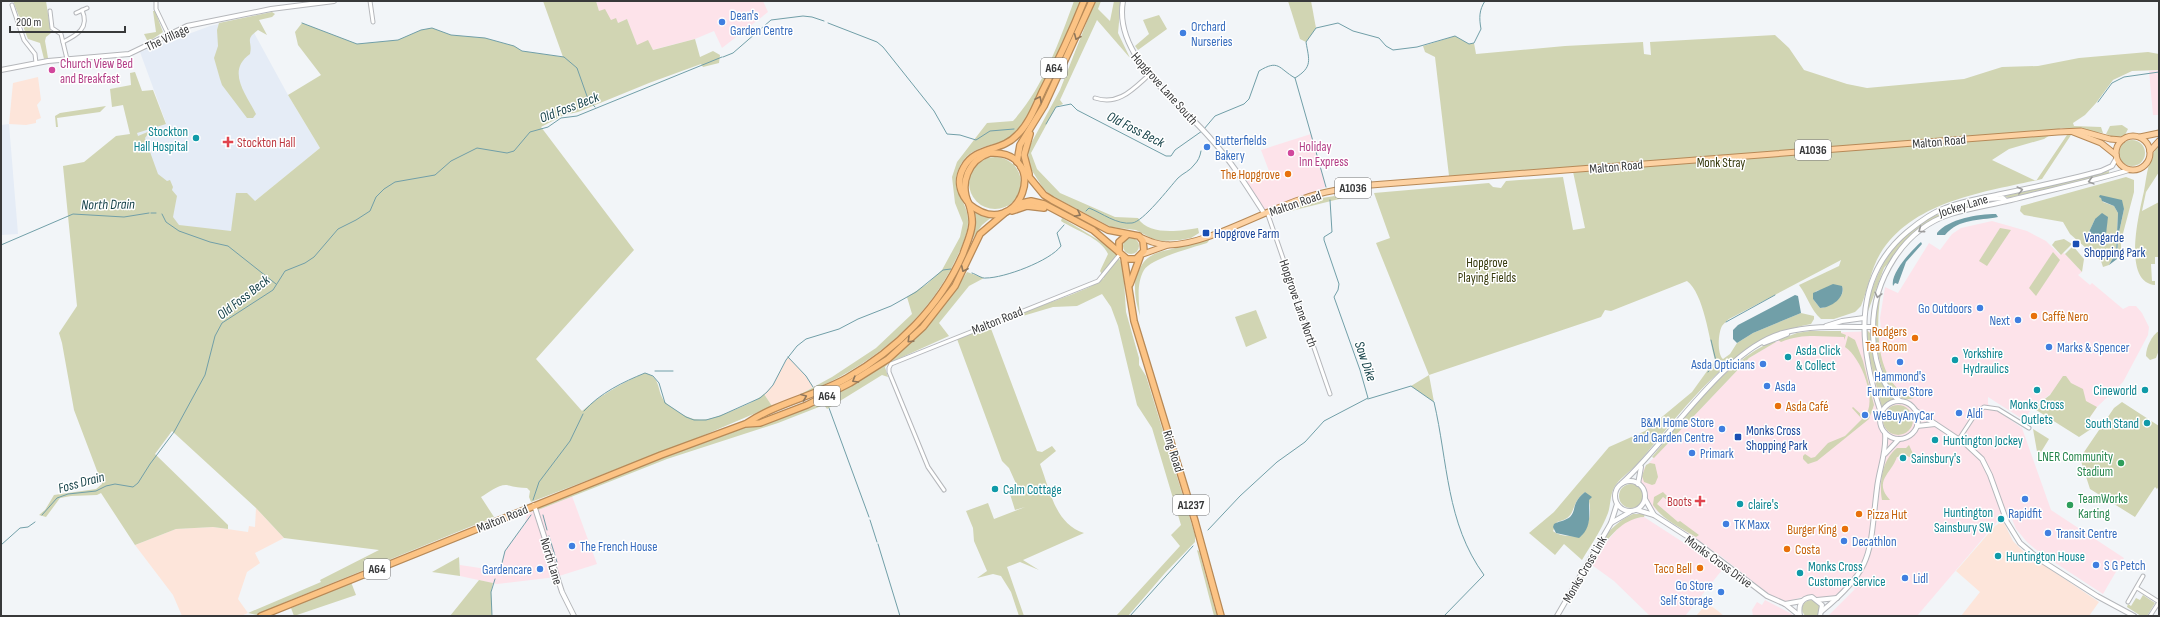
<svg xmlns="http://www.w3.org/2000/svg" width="2160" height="617" font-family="'Sofia Sans Condensed',sans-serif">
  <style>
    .commercial { fill: #fde3ea }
    .industrial { fill: #fde5da }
    .built { fill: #e5ecf6 }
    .green { fill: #d1d5b3; fill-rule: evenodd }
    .water { fill: #719fa8 }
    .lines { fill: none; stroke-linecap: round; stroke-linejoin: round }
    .stream { stroke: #719fa8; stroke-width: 1 }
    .minor-casing { stroke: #b5b7bb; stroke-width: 5 }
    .tertiary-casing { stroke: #b5b7bb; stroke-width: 6 }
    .primary-casing { stroke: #b78957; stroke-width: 7 }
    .trunk-casing { stroke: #b78957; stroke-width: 8 }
    .minor { stroke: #fff; stroke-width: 3 }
    .tertiary { stroke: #fff; stroke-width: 4 }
    .primary { stroke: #fdd2a3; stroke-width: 5 }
    .trunk { stroke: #fcc384; stroke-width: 5.5 }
    .oneway { stroke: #90775b }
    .oneway2 { stroke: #9c9c9c }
    .shop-dot { fill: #3f7fe0; stroke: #fff; stroke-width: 1.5 }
    .hotel-dot { fill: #d1479c; stroke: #fff; stroke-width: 1.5 }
    .culture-dot { fill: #0f9aa8; stroke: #fff; stroke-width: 1.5 }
    .health-dot { fill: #e0444e; stroke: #fff; stroke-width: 1.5 }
    .food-dot { fill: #e8710a; stroke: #fff; stroke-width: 1.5 }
    .transit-dot { fill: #1a4fb4; stroke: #fff; stroke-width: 1.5 }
    .leisure-dot { fill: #2e9e5b; stroke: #fff; stroke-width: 1.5 }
    .labels { text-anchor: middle; stroke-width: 3; stroke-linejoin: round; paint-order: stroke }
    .shield { fill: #fff; stroke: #747475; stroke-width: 1 }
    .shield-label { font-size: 12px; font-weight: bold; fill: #38393a }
    .shop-label { font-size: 13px; fill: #366cbe; stroke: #fff; text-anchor: start }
    .street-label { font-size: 13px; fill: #38393a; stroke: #fff }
    .hotel-label { font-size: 13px; fill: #b23c85; stroke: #fff; text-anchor: start }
    .culture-label { font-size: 13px; fill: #0d838f; stroke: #fff; text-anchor: start }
    .health-label { font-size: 13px; fill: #be3a42; stroke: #fff; text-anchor: start }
    .park-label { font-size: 13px; fill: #36390b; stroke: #fff }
    .food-label { font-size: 13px; fill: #c56008; stroke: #fff; text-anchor: end }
    .transit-label { font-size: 13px; fill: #164399; stroke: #fff; text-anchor: start }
    .leisure-label { font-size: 13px; fill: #27864d; stroke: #fff; text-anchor: end }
    .water-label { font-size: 14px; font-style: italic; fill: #113e45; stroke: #fff }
  </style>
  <rect width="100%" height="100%" fill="#f2f5f8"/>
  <!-- commercial -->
  <g class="commercial">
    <polygon points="596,1 763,1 768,12 722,48 714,31 695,39 652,50 637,46 627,19 618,23 611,20 599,11"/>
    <polygon points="2159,70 2159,115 2153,115 2149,71"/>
    <polygon points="1311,134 1326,187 1264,210 1245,182 1269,171 1261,150"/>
    <polygon points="1992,221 2027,231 2046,241 2060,255 2063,253 2065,254 2082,272 2078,275 2090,285 2092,283 2123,309 2129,306 2136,306 2142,313 2149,327 2148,335 2123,382 2097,407 2090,417 2053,392 2032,408 2024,420 1988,397 1988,404 2022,428 2051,510 2124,558 2103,594 2040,553 2027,542 2016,529 2008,509 1917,616 1828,616 1855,589 1849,584 1841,593 1823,600 1810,595 1785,602 1769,594 1722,557 1657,511 1646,500 1644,493 1638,485 1644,468 1749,358 1781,339 1815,333 1881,331 1880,318 1885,287 1898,293 1929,243 1940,250 1952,234 1961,228"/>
    <polygon points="572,496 597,564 556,577 497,584 460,576 460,565 500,571 505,551 525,524 527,514"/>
    <polygon points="1644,517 1709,559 1722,570 1685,616 1650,616 1614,581 1592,565 1604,545 1619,527 1630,519"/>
    <polygon points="1765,600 1790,613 1794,616 1753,616 1752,610 1757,602 1762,605"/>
  </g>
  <!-- industrial -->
  <g class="industrial">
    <polygon points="38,77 41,100 37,105 41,118 36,120 36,123 26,125 9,124 13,83"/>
    <polygon points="788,357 806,376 813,387 788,401 772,406 764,394 773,385"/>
    <polygon points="256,508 284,538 255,553 260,563 247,572 238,599 248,613 241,616 182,616 173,595 135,545 176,529 213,527 248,532 249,526 255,527"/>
    <polygon points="2003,521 2013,541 2023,551 2099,602 2089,616 1961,616 1980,592 1956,571 1995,526"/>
    <polygon points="1707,603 1718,611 1724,616 1696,616"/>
  </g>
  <!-- built -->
  <g class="built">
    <polygon points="246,18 288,95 320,148 255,201 247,254 188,234 162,216 136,133 166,123 140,52 210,26"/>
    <polygon points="9,124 18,234 1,235 1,125"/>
  </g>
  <!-- green -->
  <g class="green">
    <polygon points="13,1 46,1 51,33 46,37 45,41 48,58 44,59 40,43 28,39"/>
    <path d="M543,1H596L599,11L605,9L611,20L616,18L618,23L627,19L637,45L648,40L653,50L695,39L700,57L713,51L720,55L719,63L703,67L701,64L649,83L578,112L564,115L541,127L634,250L536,359L582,411C602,394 622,383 645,373C662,377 656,391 665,402C668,405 673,408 677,411C699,426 711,419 734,410C744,406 756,401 764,394L772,406L695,439L531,502L529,497L530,491L527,488C520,488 514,487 507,485C499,484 488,493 481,497L494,517L288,601L257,615L248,613L321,582L320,580L379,550L284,538L256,508L172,431L155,454L228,525V529L213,527L176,529L135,545L101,493L97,495L71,496L60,498L46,517L39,515L45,510L54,495L96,489L102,484L74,410L62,343L59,333L77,306L63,166L84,162L116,136L130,134L123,105L112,107L110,89L131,85L130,73L135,72L142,91L153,90L166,124L137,133L138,136L150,131L145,138L158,174L167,181L170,180L173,187L172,190L177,196L173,217L179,225L231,231L236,193H247L255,201L320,148L288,95L321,75L298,45L295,32L302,23L357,44L398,40L421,30L432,28L451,35L485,38L514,46L522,51L563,57Z"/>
    <path d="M1074,1H1081C1067,33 1052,65 1037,97C1031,108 1026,123 1018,132C1001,149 972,141 960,166C948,190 968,200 968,220C969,235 956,259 950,271C913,337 857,373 788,401L832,377L876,348L912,314L907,297L927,284L942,270L960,237L963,223L955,203L952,177L957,162L987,123L1013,121C1043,88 1059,42 1074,1Z"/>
    <path d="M1095,1H1101L1098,9L1110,21L1114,1H1121L1118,33L1130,58L1097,20L1060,100L1063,104L1056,107L1031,153L1037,169L1060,193L1115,217L1138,218C1148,236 1181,231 1198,228L1199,233L1191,238L1180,240L1162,241L1153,239L1136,230L1111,227L1050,195L1043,188L1029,166L1028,149L1060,90Z"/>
    <polygon points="1288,1 1311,1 1316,28 1306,42 1300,39"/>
    <polygon points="153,11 155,11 163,32 148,42 144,34 156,32"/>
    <path d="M272,12L275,14L272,17L259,20L267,35L258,30C244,40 253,41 250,54C226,71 246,94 256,114L253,118H247L222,85L220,79L214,58L218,46L217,30L219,23Z"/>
    <polygon points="1159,15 1167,29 1138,50 1135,46 1149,34 1143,20"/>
    <path d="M1775,35L1789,48L1804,70L1847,84L1867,88L1964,79L2002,67L2038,66L2079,58L2148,52L2159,54V70L2132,71L2113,80L2096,103L2085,115L2073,123L2074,126L2101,127L2103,133L2061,128L2044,139L2009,149L1992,160L2036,181L2067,135H2071L2042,179C1986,192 1913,200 1880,254C1871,269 1868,289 1861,306L1855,312L1834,319H1821C1810,309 1808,297 1799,285L1839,266L1841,260L1729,319C1727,321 1724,323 1722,326C1718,333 1717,354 1723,359L1730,354L1737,343L1753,333L1801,313L1814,316V319L1811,324C1731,339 1688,405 1638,463C1631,471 1621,477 1615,486C1610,494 1611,504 1608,513C1602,529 1591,545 1582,560L1564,544L1555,555L1529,533L1554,512L1609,447L1645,431L1692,392L1715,360C1709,339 1704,294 1687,281L1611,311L1605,310L1601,317L1429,375L1434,402L1411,386L1429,375L1376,243L1390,238L1374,193L1489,183L1493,187L1501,188L1506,181L1563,177L1573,230L1585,228L1572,167L1449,176L1435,57L1425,52L1423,46L1455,36L1469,44L1474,43L1476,54L1565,46L1643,42L1644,54L1651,55L1650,42ZM1842,286C1846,298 1832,303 1823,308H1820L1813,299L1816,291ZM1585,492C1594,505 1590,525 1581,536C1574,537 1558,536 1553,531L1557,522C1579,517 1568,505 1585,492Z"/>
    <polygon points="106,106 100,112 57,118 58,127 56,127 55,116 60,113"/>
    <polygon points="2122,125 2128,129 2125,135 2116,138 2106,134 2110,126"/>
    <circle cx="2132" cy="153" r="13"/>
    <path d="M2159,145V172L2146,192L2142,211L2159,202V257H2155V264H2151L2152,281H2155V285C2121,282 2140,210 2144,191C2147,175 2148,157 2159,145Z"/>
    <circle cx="995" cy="183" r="26"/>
    <polygon points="2109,171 2109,174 2008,198 2005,196 1996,198"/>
    <path d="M2126,177L2134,180V192L2121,241V255L2117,259L2118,237L2124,209L2101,197L2103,202L2114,206L2118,213L2116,253L2109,265L2103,267L2101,261L2070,234L2063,222L2024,215L2020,211L2021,206L2025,205ZM2095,219L2106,222V234L2097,241L2089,232Z"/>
    <polygon points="1347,194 1359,194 1271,216 1270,214 1316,199"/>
    <path d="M1994,200L1944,214L1931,221L1910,236L1884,268L1867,314C1871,274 1897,232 1934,216C1953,208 1974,204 1994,200Z"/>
    <polygon points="973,210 993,216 982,225 971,241 976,218"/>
    <path d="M1062,218L1105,244L1115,252L1123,265L1126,312L1139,358V365L1146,376L1195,535V542L1165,573L1128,616H1116L1180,546L1171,535L1181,525L1152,428L1137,405L1118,326L1111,307L1102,294L1077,306L1053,307L1016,318L1015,316C1038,305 1088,292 1104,278L1100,271L1108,254C1101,238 1075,230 1061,221Z"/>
    <polygon points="2000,228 2011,230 1987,266 1979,261"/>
    <path d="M1211,238L1207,243C1194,247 1150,259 1144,270C1136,284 1139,301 1140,316C1135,300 1133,286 1137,269L1139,270C1148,251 1162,252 1180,247C1191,245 1201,241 1211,238Z"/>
    <circle cx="1131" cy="246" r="8"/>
    <polygon points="2064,239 2072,244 2061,255 2052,245 2055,241"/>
    <polygon points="2073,246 2084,259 2082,272 2065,254"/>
    <polygon points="2053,252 2060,260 2036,296 2029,288"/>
    <path d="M967,272L984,278L969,286L939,323L949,336L889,363L885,367L888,377L882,375L827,409L824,405L778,423L667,459L538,510L537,506L669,455L828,398C891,364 928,332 967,272Z"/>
    <path d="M1882,288C1875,321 1874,386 1914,398C1886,409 1876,349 1875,331C1875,317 1877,302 1882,288Z"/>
    <polygon points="1256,310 1267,338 1246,347 1235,317"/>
    <path d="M990,326L1037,451L1042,452L1052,446L1056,451L1040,464C1050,490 1055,524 1084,533L1023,560L1039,570L1020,562L1007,567L1024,616H1019L1011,592L1001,576L993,574L977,578L987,571L974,541L973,528L966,511L988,503L994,519L1025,507L1015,510L1009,491L1018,488L1009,468L1002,461L957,339Z"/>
    <polygon points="1866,329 1871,334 1882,384 1894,400 1882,408 1867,348"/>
    <path d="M1810,331H1841V333L1846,335L1844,340V337C1821,337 1803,333 1781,342L1778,340L1797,333Z"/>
    <path d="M2159,331V350L2156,358L2150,360L2146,356C2146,347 2152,335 2159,331Z"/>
    <path d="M1848,336L1855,340L1863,361L1874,405L1869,419L1817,461L1808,464L1803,459V456L1805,454L1811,458L1815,457L1828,443L1845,436L1862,419L1852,408L1853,407L1864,417C1879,403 1861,357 1845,347Z"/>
    <path d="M1773,341L1776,342L1749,358L1654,458L1652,457C1686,416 1724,363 1773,341Z"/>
    <polygon points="2063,376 2066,376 2071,383 2083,389 2086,401 2097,407 2090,417 2091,429 2079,437 2033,408 2050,395"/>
    <polygon points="2122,402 2159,426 2159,486 2157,489 2155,487 2135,517 2090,489 2080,458 2114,408"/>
    <circle cx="1898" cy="420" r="15"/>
    <polygon points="2033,429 2049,439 2038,457"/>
    <path d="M1909,445L1914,456L1912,458L1907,456L1897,457C1891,474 1873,481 1890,500H1882C1879,482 1882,460 1897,448H1906Z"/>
    <polygon points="1650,463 1655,464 1658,477 1655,484 1652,485 1644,482 1642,476 1646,465"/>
    <circle cx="1631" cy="496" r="12"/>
    <path d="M1663,492L1671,500L1670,502L1663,497L1657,504L1678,522L1680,521L1699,535L1696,537C1681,528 1663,520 1653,505L1654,497Z"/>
    <path d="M1633,514H1645L1644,517C1608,519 1586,576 1570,604L1568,602C1584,571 1600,528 1633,514Z"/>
    <polygon points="1197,550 1199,551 1217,616 1214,616"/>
    <polygon points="459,557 460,576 432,572"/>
    <polygon points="479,580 493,583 491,592 492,616 450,616"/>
    <polygon points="351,582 356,595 294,616 291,608"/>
    <polygon points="2143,595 2155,603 2147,616 2141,616 2127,607 2128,604 2131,606 2136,598 2140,600"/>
    <circle cx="1811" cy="609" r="9"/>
  </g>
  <!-- water -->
  <g class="water">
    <polygon points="2100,195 2122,200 2124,209 2118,237 2117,259 2109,265 2116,253 2118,213 2114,206 2102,201 2101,198 2099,197"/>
    <polygon points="2102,213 2108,217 2106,234 2101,245 2089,232 2095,219"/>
    <path d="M1996,214L1998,217C1978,221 1960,218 1945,235H1937V233C1948,219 1978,214 1996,214Z"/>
    <path d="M1921,242L1922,244L1906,262L1898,284L1895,283L1893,286C1890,273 1912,250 1921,242Z"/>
    <path d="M1833,284L1842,286C1846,297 1831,308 1820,308L1813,299V293Z"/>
    <polygon points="1795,295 1798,296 1801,313 1753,333 1737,343 1733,339 1733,330 1738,325"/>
    <path d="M1585,492L1592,497L1589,500C1589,515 1592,527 1579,538L1556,533L1553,527L1554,524C1559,521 1565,521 1570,517C1577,510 1571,503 1585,492Z"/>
  </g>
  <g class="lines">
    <!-- stream -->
    <g class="stream">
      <polyline points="302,23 357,44 398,40 421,30 432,28 451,35 485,38 514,46 522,51 564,57 577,68 588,99 595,107"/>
      <polyline points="828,23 877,42 883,47 934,111 947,134 960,135 976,140 990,131 1014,129"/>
      <polyline points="723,57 733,53 771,20 803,16 812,17 824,21"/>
      <polyline points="1295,78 1326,187"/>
      <polyline points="2098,102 2112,83 2124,77 2159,72"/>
      <polyline points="1046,124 1056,107 1071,104 1077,110 1166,156 1171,156 1175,150 1202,131"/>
      <path d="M1204,129L1215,116L1244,104L1249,99L1259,71C1279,59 1278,68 1295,78C1313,67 1309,60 1306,42L1316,28L1338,23L1353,31L1379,38L1386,46L1393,50L1417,47L1455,36L1469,44L1474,43L1481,29C1479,18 1479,10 1485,1"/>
      <path d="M1086,211L1089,208C1102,213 1117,225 1132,223C1143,222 1169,188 1178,178C1183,173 1190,171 1194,165C1198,161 1200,157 1201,151"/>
      <polyline points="151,213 156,213"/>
      <polyline points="162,214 166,222 179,231 210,242 228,246 276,284"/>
      <polyline points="1,245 73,214 124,217 149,213"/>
      <path d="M972,273C976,274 982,279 986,278C1004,278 1050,261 1061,246L1057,233L1064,225"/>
      <polyline points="1726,322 1775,295"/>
      <polyline points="788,357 806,376 813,387"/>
      <polyline points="655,371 673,371"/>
      <polyline points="1708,372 1716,361 1711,340"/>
      <path d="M1368,399L1411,386L1434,402C1448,462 1446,523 1484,575L1444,616"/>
      <polyline points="827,403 828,405"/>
      <polyline points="829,408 869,517"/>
      <path d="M584,411C600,393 623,382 645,373L653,376L659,383L665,403L686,417L694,420H706L720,416L760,398L767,392L773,385L786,360L797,346L806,339L839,329L858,319L891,306L916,292L943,270L951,269"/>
      <polyline points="533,500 539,482 570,441 583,414"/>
      <polyline points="42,515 57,498 68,494 96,491 106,486 115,484 133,487 138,483 150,464 174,432 205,375 215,336 222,323 273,290 285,271 305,263 314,257 338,229 356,220 370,211 376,197 384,189 395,182 435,175 451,161 477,148 507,153 514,151 530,132 548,127 561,118 577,116 722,57"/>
      <polyline points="543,515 547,530"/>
      <polyline points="870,520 877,542"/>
      <polyline points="1208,530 1240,496 1277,462 1305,442 1324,421 1368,398 1360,370 1334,297 1338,290 1339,284 1324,240 1324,237 1332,232 1330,200"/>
      <polyline points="549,536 557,562"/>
      <polyline points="878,544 900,616"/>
      <polyline points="1,545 20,528 28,527 35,522"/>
      <polyline points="502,563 505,551 531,515"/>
      <polyline points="500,571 501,566"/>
      <polyline points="492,616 491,592 495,579"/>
      <polyline points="1130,616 1193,546"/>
    </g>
    <defs>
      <g id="minor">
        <polyline points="156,1 156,9 168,34"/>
        <polyline points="370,1 373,22"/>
        <polyline points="12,5 24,40 35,54 36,63"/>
        <polyline points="50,11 52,28 61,34 67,59"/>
        <polyline points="76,13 87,8"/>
        <path d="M63,42C77,35 90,28 82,10"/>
        <path d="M1095,98C1119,106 1133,89 1150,74"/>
        <polyline points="1267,212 1330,394"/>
        <polyline points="1959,439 1976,413 1984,407 1998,409 2029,428"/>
        <polyline points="944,490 928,467 889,372 889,368 891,364 1098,281 1120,254"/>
        <polyline points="2137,588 2159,602"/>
        <polyline points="2128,602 2143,576"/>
        <polyline points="2150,616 2159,602"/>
      </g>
      <g id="tertiary">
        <path d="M1123,1C1113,57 1179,101 1211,139C1231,161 1248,188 1264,213"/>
        <polyline points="1,70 48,61 129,54 187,26 271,9 334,1"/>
        <polyline points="1988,199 2003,198 2006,201"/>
        <polyline points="1826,326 1842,321 1864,318"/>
        <polyline points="1764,343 1787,334"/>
        <circle cx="1899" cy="420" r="19"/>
        <path d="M1900,401C1879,386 1873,353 1873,329C1873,280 1903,229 1951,214C1971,208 1991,205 2011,200C2050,190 2090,182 2129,170"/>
        <polyline points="1916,411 1967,445 1982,459 1990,475 2007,522 2020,543 2039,559 2097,596 2134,616"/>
        <path d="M1881,413C1860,350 1850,280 1907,232C1919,222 1931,213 1945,208C1963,201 1983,198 2001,194C2035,187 2068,180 2101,171L2112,166L2116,159"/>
        <polyline points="1917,426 1935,424"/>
        <polyline points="1885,454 1899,439"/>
        <circle cx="1630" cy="496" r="15"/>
        <path d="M1622,483C1667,443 1725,348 1783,333C1812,325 1843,327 1873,327"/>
        <polyline points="1638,484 1641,467"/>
        <polyline points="1645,499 1654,515"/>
        <polyline points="534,505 562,592 574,616"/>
        <polyline points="1637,510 1654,515 1696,542 1767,596 1785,604 1800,616"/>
        <polyline points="1611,523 1630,512"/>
        <polyline points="1817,600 1837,598"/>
        <polyline points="1785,604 1802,601"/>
        <path d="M1822,611C1876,567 1869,551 1877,488C1879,469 1887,452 1885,433"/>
        <polyline points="1557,616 1611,523 1617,504"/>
        <path d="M1800,616C1798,605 1801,598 1812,597L1822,605L1820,616"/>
      </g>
      <g id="primary">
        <polyline points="2073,132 2101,143 2116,155"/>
        <circle cx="2133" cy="153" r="17"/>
        <polyline points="2140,137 2159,133"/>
        <polyline points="2150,151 2159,141"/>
        <path d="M1140,237C1149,241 1158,245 1169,245C1206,245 1265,210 1302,199C1324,191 1348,188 1371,185L2058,132L2081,131L2110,139L2122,140"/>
        <polyline points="1143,254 1168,245"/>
      </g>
      <g id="trunk">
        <path d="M990,153C1053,150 1020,246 969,204C959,184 968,160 990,153Z"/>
        <polyline points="1017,162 1020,145 1044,106 1092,1"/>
        <polyline points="1029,174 1024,155 1030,134"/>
        <path d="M967,201C959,191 957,179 964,167C975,146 1002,152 1017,135C1029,124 1036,105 1043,90C1058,61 1072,31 1084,1"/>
        <polyline points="1017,204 1031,201 1044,204 1093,230 1127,259 1136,259 1144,251 1143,241 1139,236 1108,230 1052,200 1044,195 1021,167"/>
        <polyline points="1012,211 1027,206 1044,208"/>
        <polyline points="1119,252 1119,242 1127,235"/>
        <polyline points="1124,258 1134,321 1195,521 1221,616"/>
        <polyline points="1130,284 1140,257"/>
        <path d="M747,423C777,403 815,396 847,378C896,350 940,307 963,254C966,245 971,235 972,225C973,218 971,211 969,204"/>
        <polyline points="261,616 661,455 745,424 760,423 807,405 850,383 888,359 923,327 955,286 980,234 1006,212"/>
      </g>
    </defs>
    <!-- minor casing -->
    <use href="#minor" class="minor-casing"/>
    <!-- tertiary casing -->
    <use href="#tertiary" class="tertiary-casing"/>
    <!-- primary casing -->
    <use href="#primary" class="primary-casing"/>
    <!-- trunk casing -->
    <use href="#trunk" class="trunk-casing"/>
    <!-- minor -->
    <use href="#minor" class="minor"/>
    <!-- tertiary -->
    <use href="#tertiary" class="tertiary"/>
    <!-- primary -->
    <use href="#primary" class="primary"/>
    <!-- trunk -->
    <use href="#trunk" class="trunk"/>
  </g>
  <!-- one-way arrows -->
  <defs><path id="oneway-chevron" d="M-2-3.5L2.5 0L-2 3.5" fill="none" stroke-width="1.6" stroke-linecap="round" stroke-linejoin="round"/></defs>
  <g class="oneway">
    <use href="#oneway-chevron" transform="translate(1077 37) rotate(113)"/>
    <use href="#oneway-chevron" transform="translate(1039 99) rotate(-63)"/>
    <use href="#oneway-chevron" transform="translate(1078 214) rotate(27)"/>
    <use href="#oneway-chevron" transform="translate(964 269) rotate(115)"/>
    <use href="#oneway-chevron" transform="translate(910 340) rotate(136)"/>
    <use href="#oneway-chevron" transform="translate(855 380) rotate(149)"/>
    <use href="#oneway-chevron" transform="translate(804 397) rotate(-22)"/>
  </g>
  <g class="oneway2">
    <use href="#oneway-chevron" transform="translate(2091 181) rotate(165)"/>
    <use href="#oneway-chevron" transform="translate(2020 190) rotate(-14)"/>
    <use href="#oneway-chevron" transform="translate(1921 230) rotate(144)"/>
    <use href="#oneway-chevron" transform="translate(1878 295) rotate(104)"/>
  </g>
  <!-- markers -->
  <g class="shop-dot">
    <circle cx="722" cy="22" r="4"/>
    <circle cx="1183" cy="33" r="4"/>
    <circle cx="1207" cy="147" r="4"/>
    <circle cx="1980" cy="308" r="4"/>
    <circle cx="2018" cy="320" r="4"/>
    <circle cx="2049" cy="347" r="4"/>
    <circle cx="1900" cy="362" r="4"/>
    <circle cx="1763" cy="364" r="4"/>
    <circle cx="1767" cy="386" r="4"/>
    <circle cx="1959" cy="413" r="4"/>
    <circle cx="1865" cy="415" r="4"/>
    <circle cx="1722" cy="429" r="4"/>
    <circle cx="1692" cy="453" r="4"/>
    <circle cx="2025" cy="499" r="4"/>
    <circle cx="1726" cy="524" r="4"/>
    <circle cx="2048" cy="533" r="4"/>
    <circle cx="1844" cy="541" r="4"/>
    <circle cx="572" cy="546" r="4"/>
    <circle cx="2096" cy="565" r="4"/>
    <circle cx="540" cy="569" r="4"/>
    <circle cx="1905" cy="578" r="4"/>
    <circle cx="1721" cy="592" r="4"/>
  </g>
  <g class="hotel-dot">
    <circle cx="52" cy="70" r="4"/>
    <circle cx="1291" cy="153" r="4"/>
  </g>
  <g class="culture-dot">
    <circle cx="196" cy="138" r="4"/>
    <circle cx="1788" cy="357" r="4"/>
    <circle cx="1955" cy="360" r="4"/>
    <circle cx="2037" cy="390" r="4"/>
    <circle cx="2145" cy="390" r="4"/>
    <circle cx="2147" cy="423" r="4"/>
    <circle cx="1935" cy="440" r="4"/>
    <circle cx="1903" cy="458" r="4"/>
    <circle cx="995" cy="489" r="4"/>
    <circle cx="1740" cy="504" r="4"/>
    <circle cx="2001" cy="519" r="4"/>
    <circle cx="1998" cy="556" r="4"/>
    <circle cx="1800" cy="573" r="4"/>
  </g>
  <g class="health-dot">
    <path d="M226 136h4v4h4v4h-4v4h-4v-4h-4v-4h4z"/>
    <path d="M1698 495h4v4h4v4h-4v4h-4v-4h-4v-4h4z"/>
  </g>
  <g class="food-dot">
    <circle cx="1288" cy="174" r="4"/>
    <circle cx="2034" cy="316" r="4"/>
    <circle cx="1915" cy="338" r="4"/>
    <circle cx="1778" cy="406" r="4"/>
    <circle cx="1859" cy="514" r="4"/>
    <circle cx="1845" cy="529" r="4"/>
    <circle cx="1787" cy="549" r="4"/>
    <circle cx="1700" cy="568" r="4"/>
  </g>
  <g class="transit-dot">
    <rect x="1202" y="229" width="8" height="8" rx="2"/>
    <rect x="2072" y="240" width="8" height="8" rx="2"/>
    <rect x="1734" y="433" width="8" height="8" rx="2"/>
  </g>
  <g class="leisure-dot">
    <circle cx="2121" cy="463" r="4"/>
    <circle cx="2070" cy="505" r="4"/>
  </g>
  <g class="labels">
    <!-- shield labels -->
    <g class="shield">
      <rect x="1041" y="58" width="26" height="20" rx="3"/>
      <rect x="1795" y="140" width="36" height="20" rx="3"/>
      <rect x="1335" y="178" width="36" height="20" rx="3"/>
      <rect x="814" y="386" width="26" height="20" rx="3"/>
      <rect x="1173" y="495" width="36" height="20" rx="3"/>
      <rect x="364" y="559" width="26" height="20" rx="3"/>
    </g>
    <g class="shield-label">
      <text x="1054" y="72">A64</text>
      <text x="1813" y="154">A1036</text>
      <text x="1353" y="192">A1036</text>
      <text x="827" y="400">A64</text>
      <text x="1191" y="509">A1237</text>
      <text x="377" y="573">A64</text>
    </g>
    <!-- shop labels -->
    <g class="shop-label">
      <text x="730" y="20">Dean's<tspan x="730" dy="15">Garden Centre</tspan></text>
      <text x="1191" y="31">Orchard<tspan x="1191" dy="15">Nurseries</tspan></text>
      <text x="1215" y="145">Butterfields<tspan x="1215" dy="15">Bakery</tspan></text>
      <text x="1972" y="313" text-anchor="end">Go Outdoors</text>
      <text x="2010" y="325" text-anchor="end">Next</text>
      <text x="2057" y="352">Marks &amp; Spencer</text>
      <text x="1755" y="369" text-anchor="end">Asda Opticians</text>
      <text x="1900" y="381" text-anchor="middle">Hammond's<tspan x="1900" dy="15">Furniture Store</tspan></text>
      <text x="1775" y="391">Asda</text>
      <text x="1967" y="418">Aldi</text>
      <text x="1873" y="420">WeBuyAnyCar</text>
      <text x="1714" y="427" text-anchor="end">B&amp;M Home Store<tspan x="1714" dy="15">and Garden Centre</tspan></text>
      <text x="1700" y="458">Primark</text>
      <text x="2025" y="518" text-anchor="middle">Rapidfit</text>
      <text x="1734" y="529">TK Maxx</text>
      <text x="2056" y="538">Transit Centre</text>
      <text x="1852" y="546">Decathlon</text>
      <text x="580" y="551">The French House</text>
      <text x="2104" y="570">S G Petch</text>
      <text x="532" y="574" text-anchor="end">Gardencare</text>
      <text x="1913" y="583">Lidl</text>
      <text x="1713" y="590" text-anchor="end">Go Store<tspan x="1713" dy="15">Self Storage</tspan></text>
    </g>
    <!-- street labels -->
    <g class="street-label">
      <text transform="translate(167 37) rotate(-25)" y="5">The Village</text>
      <text transform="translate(1165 88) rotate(48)" y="5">Hopgrove Lane South</text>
      <text transform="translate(1939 141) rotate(-5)" y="5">Malton Road</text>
      <text transform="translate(1616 166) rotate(-5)" y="5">Malton Road</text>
      <text transform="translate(1295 203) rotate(-19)" y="5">Malton Road</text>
      <text transform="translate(1963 205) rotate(-17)" y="5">Jockey Lane</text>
      <text transform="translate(1299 303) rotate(71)" y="5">Hopgrove Lane North</text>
      <text transform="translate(997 320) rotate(-22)" y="5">Malton Road</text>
      <text transform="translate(1174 451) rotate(73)" y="5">Ring Road</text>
      <text transform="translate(502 518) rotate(-22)" y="5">Malton Road</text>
      <text transform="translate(552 561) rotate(73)" y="5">North Lane</text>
      <text transform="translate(1719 561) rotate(36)" y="5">Monks Cross Drive</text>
      <text transform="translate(1584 569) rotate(-60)" y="5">Monks Cross Link</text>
    </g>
    <!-- hotel labels -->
    <g class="hotel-label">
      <text x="60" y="68">Church View Bed<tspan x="60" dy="15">and Breakfast</tspan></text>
      <text x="1299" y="151">Holiday<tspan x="1299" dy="15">Inn Express</tspan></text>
    </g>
    <!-- culture labels -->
    <g class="culture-label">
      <text x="188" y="136" text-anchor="end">Stockton<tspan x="188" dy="15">Hall Hospital</tspan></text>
      <text x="1796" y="355">Asda Click<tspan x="1796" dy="15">&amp; Collect</tspan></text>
      <text x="1963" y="358">Yorkshire<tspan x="1963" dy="15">Hydraulics</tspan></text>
      <text x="2137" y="395" text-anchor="end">Cineworld</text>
      <text x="2037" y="409" text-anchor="middle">Monks Cross<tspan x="2037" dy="15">Outlets</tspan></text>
      <text x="2139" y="428" text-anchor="end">South Stand</text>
      <text x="1943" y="445">Huntington Jockey</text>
      <text x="1911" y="463">Sainsbury's</text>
      <text x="1003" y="494">Calm Cottage</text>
      <text x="1748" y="509">claire's</text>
      <text x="1993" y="517" text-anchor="end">Huntington<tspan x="1993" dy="15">Sainsbury SW</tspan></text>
      <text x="2006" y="561">Huntington House</text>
      <text x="1808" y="571">Monks Cross<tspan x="1808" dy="15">Customer Service</tspan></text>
    </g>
    <!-- health labels -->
    <g class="health-label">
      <text x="237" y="147">Stockton Hall</text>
      <text x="1692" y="506" text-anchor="end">Boots</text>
    </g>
    <!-- park labels -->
    <g class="park-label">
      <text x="1721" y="167">Monk Stray</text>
      <text x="1487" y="267">Hopgrove<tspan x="1487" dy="15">Playing Fields</tspan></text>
    </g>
    <!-- food labels -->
    <g class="food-label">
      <text x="1280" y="179">The Hopgrove</text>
      <text x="2042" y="321" text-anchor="start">Caffè Nero</text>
      <text x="1907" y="336">Rodgers<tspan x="1907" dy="15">Tea Room</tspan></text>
      <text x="1786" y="411" text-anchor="start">Asda Café</text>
      <text x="1867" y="519" text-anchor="start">Pizza Hut</text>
      <text x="1837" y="534">Burger King</text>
      <text x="1795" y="554" text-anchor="start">Costa</text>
      <text x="1692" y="573">Taco Bell</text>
    </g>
    <!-- transit labels -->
    <g class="transit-label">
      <text x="1214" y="238">Hopgrove Farm</text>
      <text x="2084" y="242">Vangarde<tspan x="2084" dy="15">Shopping Park</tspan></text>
      <text x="1746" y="435">Monks Cross<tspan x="1746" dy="15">Shopping Park</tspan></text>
    </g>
    <!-- leisure labels -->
    <g class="leisure-label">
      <text x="2113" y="461">LNER Community<tspan x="2113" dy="15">Stadium</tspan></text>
      <text x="2078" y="503" text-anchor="start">TeamWorks<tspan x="2078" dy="15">Karting</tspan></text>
    </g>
    <!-- water labels -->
    <g class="water-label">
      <text transform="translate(569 107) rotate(-21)" y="5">Old Foss Beck</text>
      <text transform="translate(1136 129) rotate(27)" y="5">Old Foss Beck</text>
      <text transform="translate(108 204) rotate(-1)" y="5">North Drain</text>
      <text transform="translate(243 297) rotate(-38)" y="5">Old Foss Beck</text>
      <text transform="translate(1366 361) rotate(71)" y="5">Sow Dike</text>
      <text transform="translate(81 482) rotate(-15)" y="5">Foss Drain</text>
    </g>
  </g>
  <!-- border -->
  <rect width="2160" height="617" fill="none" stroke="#38393a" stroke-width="4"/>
  <!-- scale -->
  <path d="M10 26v6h115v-6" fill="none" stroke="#38393a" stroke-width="2"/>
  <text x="16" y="26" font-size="12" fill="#38393a" stroke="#ffffff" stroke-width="3" paint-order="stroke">200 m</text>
</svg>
